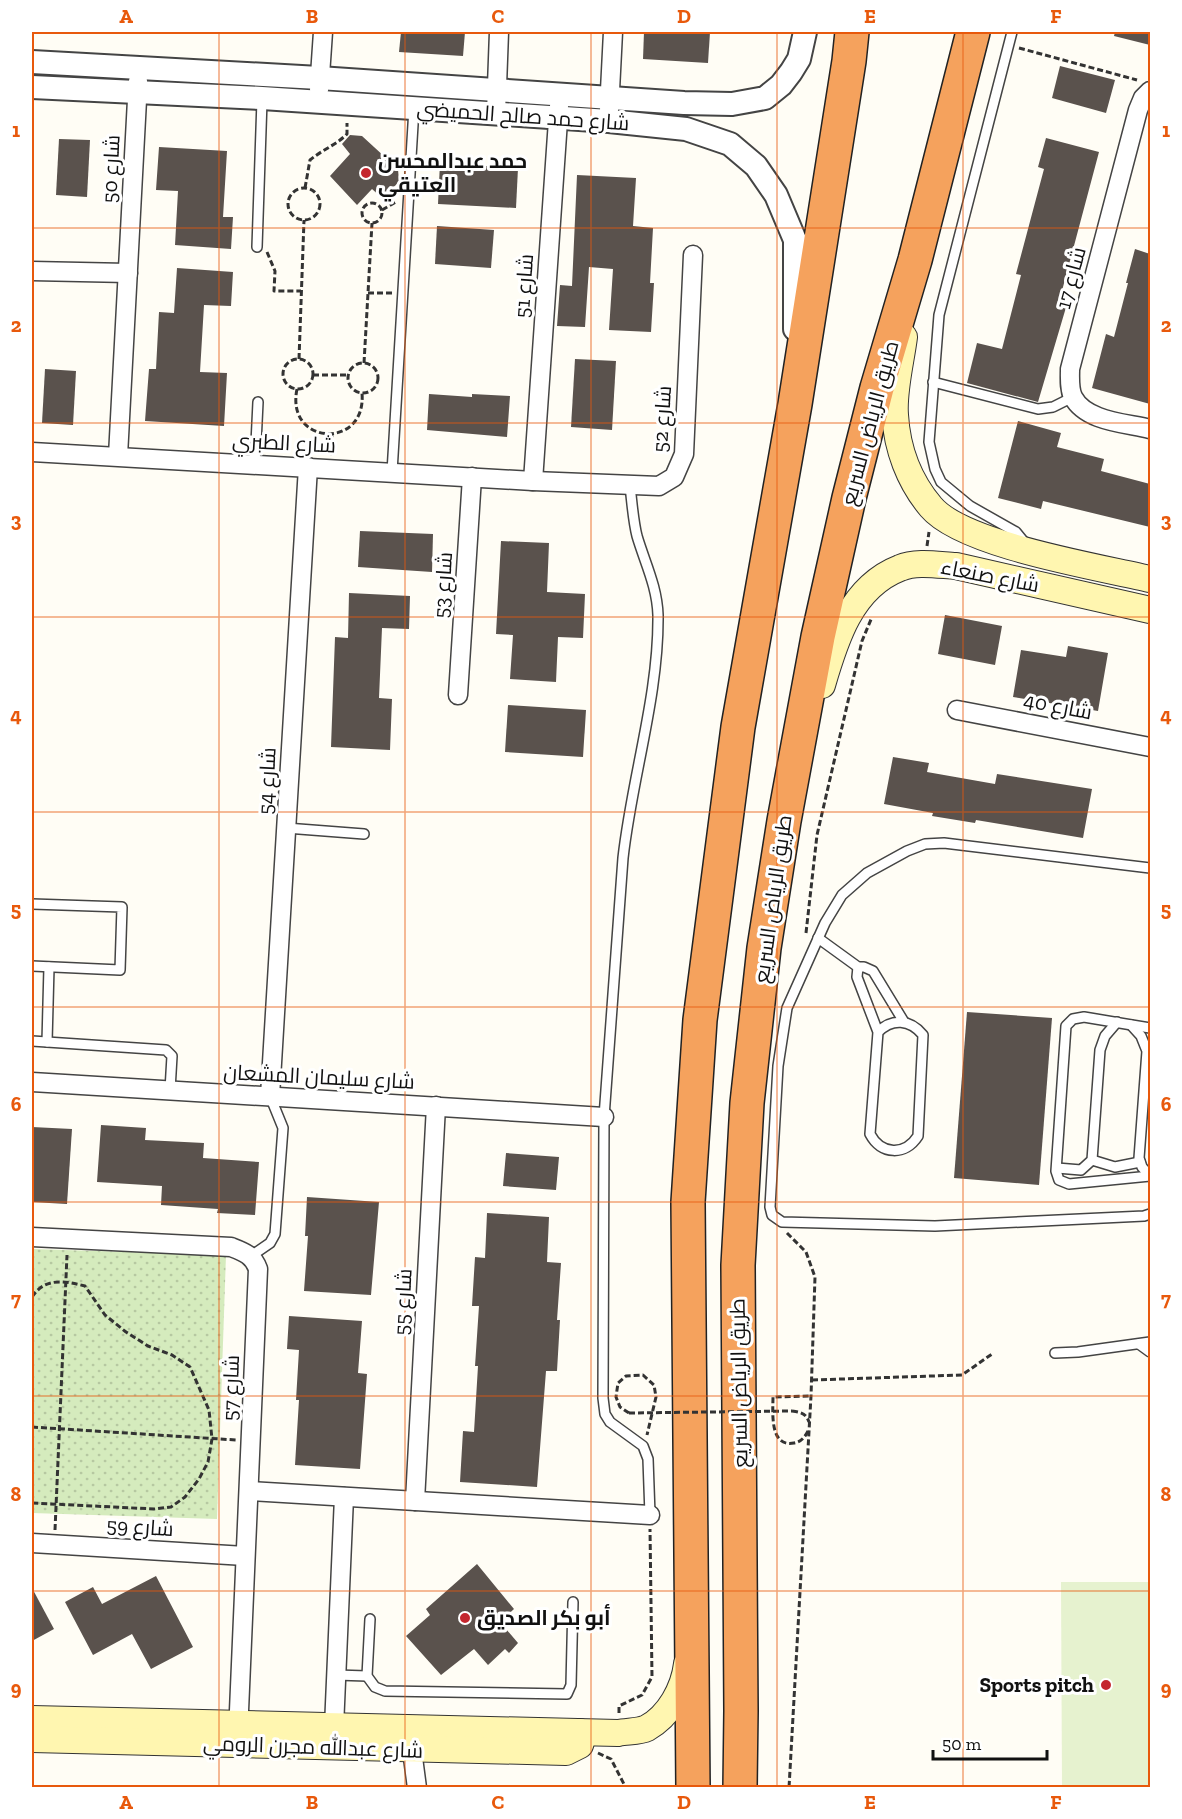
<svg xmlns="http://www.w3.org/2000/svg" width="1182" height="1819" font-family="'Zilla Slab',Cairo,serif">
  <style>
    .grass { fill: url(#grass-dots) }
    .pitch { fill: #e6f2cf }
    .building { fill: #5a524d }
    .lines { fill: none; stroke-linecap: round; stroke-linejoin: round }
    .service-casing { stroke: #444; stroke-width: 12 }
    .minor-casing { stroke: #444; stroke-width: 21 }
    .tertiary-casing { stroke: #444; stroke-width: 26 }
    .secondary-casing { stroke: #333; stroke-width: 28 }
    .motorway-casing { stroke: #222; stroke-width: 36 }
    .path { stroke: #333; stroke-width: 3; stroke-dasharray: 6 3; stroke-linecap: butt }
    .service { stroke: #fff; stroke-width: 9 }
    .minor { stroke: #fff; stroke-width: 18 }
    .tertiary { stroke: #fff; stroke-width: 22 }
    .secondary { stroke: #fff6b0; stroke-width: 26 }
    .motorway { stroke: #f5a25d; stroke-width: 33 }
    .path-bridge { stroke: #333; stroke-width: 3; stroke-dasharray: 6 3; stroke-linecap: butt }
    .grid { fill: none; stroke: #e8590c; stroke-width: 1.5; stroke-opacity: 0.55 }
    .poi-dot { fill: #c4262e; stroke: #fff; stroke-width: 2 }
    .labels { text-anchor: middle; stroke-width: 6; stroke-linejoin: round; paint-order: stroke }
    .street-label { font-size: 21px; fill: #111; stroke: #fff }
    .poi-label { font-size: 21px; font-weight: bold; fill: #111; stroke: #fff; text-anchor: start }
    .neatline { fill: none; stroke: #e8590c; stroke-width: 2 }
    .grid-label { font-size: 20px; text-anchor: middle; font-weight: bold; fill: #e8590c }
  </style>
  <defs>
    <pattern id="grass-dots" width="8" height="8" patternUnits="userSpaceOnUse" patternTransform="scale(1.5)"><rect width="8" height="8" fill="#d5ebbd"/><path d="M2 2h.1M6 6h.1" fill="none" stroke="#b6c8a1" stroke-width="1.8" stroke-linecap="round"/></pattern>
  </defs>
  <rect width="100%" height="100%" fill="#fffdf5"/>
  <!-- grass -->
  <polygon class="grass" points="32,1249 226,1255 217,1519 32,1513"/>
  <!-- pitch -->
  <polygon class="pitch" points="1061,1582 1150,1582 1150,1787 1062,1787"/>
  <!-- building -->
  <g class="building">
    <polygon points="401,32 465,32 463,56 399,52"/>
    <polygon points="644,32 710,32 708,63 643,59"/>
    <polygon points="1115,32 1150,32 1150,45 1114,36"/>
    <polygon points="1060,66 1115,80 1106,113 1052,98"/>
    <polygon points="350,135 362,136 398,169 399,182 382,198 372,189 357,205 330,176 350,154 342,144"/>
    <polygon points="1046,138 1099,152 1059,302 1067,304 1038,402 967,383 977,343 1002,349 1021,275 1016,274 1044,169 1038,167"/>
    <polygon points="59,139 90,140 87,197 56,195"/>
    <polygon points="159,147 227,151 223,217 233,217 231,249 175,245 178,191 156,190"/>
    <polygon points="440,163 518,168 516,208 438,204"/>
    <polygon points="577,175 636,178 633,226 653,228 650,283 654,283 651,332 609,330 613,269 589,267 585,327 557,326 560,285 572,286"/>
    <polygon points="437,226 494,230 491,268 435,264"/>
    <polygon points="1135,249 1150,254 1150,404 1092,388 1106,334 1114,337 1128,283 1126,283"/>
    <polygon points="177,268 233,272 231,306 204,305 200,372 227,373 224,426 145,421 149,369 156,369 159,312 174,313"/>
    <polygon points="575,359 616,361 612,430 571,427"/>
    <polygon points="45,369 76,371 73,425 42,423"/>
    <polygon points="429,394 472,397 472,394 510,396 507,437 427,430"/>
    <polygon points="1018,421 1061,433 1057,447 1104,459 1101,471 1150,484 1150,527 1043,501 1041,509 998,498"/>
    <polygon points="360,531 433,534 432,572 358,567"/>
    <polygon points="501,541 549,543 547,592 585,594 583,638 558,637 556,682 510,679 513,635 496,634"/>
    <polygon points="349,593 410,596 409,629 382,628 379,698 392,699 390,750 331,747 335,637 348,638"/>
    <polygon points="945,615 1002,626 995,665 938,654"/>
    <polygon points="1068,646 1108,653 1098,711 1013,697 1021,650 1066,657"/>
    <polygon points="508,705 586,710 583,757 505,752"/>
    <polygon points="893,757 929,763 927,772 995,784 997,774 1092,789 1083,838 976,820 975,823 932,816 933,813 884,804"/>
    <polygon points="967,1012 1052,1018 1039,1185 954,1178"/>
    <polygon points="101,1125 146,1128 145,1140 204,1143 203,1158 259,1162 255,1215 217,1213 218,1209 161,1205 162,1186 97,1182"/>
    <polygon points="32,1127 72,1129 67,1204 32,1202"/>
    <polygon points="506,1153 559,1157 556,1190 503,1186"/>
    <polygon points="307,1197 379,1202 371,1295 304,1291 308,1236 305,1236"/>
    <polygon points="487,1213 549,1217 547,1262 561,1263 557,1320 560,1320 557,1371 546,1371 537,1487 460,1482 463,1431 474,1432 478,1366 475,1366 479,1306 472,1306 475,1257 485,1258"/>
    <polygon points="289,1316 362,1321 358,1373 367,1374 360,1469 295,1465 299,1400 296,1400 299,1350 287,1349"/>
    <polygon points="477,1564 514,1609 500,1622 518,1643 509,1653 505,1649 488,1665 474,1649 441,1675 406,1636 430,1615 426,1609"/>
    <polygon points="156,1576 193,1647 151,1669 132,1634 93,1655 65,1602 93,1587 102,1604"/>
    <polygon points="32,1588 54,1629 32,1641"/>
  </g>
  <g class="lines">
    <defs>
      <g id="service">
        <polyline points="1012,32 939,315 929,442 935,469 941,482 970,506 1016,532 1025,543"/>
        <polyline points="257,247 262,100"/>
        <polyline points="933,382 1038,409 1053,407 1073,397"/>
        <polyline points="255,464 258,402"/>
        <polyline points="392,472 414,108"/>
        <path d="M630,486C632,502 633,520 637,536C645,563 657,586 658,615C659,695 632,777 623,858L604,1117L603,1398L605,1414L610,1422L643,1446L648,1459L650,1515"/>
        <polyline points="286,828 364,834"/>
        <polyline points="1150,868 944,843 925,844 907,851 867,873 842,895 825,923 787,1008 778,1066 770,1207 772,1215 782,1222 935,1226 1144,1216 1150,1214"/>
        <polyline points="32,904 122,907 120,970 32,966"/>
        <polyline points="818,938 858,967 864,967 873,971 904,1022"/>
        <path d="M858,967L857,977L878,1032L870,1134C881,1155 905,1156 918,1136L923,1035C910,1019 892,1018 878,1032"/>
        <polyline points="1131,1025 1141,1036 1147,1051 1139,1158 1142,1167 1150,1176"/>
        <polyline points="1150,1028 1084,1017 1073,1019 1066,1026 1056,1171 1059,1180 1069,1184 1150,1176"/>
        <polyline points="32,1041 166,1050 172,1056 170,1090"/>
        <polyline points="47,1042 49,967"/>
        <polyline points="1092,1160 1115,1167 1140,1162"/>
        <polyline points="1057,1168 1081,1170 1092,1160 1100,1050 1105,1036 1117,1022"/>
        <polyline points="251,1256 270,1243 275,1234 283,1128 270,1096"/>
        <polyline points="1139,1344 1150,1352"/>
        <polyline points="1055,1353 1078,1352 1150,1342"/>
        <polyline points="370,1619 367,1676 375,1687 385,1691 567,1694 571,1685 573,1602"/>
        <polyline points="336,1675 367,1676"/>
      </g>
      <g id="minor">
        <polyline points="319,90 323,32"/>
        <path d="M1150,91L1143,98L1138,110L1070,369C1070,378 1069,389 1073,397C1086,422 1127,423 1150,429"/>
        <polyline points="609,110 613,32"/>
        <polyline points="496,113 499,32"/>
        <polyline points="32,271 128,273"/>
        <polyline points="32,452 533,481 659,486 674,477 684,454 693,255"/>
        <polyline points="118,456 138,81"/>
        <polyline points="533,481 559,106"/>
        <polyline points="458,695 472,477"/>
        <polyline points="957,710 1150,747"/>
        <polyline points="32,1082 604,1117"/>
        <polyline points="270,1096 308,467"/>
        <path d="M32,1237L231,1247C244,1252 253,1255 258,1269L238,1734"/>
        <polyline points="249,1491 650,1515"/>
        <polyline points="415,1501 436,1106"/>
        <polyline points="32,1543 245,1556"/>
        <polyline points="334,1727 344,1497"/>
        <polyline points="412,1750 417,1788"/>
      </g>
      <g id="tertiary">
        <polyline points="32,62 319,78 684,103 732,104 765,98 781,85 791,72 799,59 805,32"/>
        <polyline points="32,87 262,98 609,121 686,129 730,144 756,166 776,195 795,240 795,329"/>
      </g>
      <g id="secondary">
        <path d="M904,337C901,361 893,391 895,415C897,448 909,481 931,507C963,545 1099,567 1150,579"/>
        <path d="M822,685C835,640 851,587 900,568C916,561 938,565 956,566L1150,610"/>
        <path d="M32,1719L618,1733C627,1731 639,1732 647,1728C669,1716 684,1689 687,1664"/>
        <polyline points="32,1739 566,1752 580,1745 582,1739 580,1732"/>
      </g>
      <g id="motorway">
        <polyline points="693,1788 688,1202 700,1020 738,727 795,404 849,61 852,32"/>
        <polyline points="740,1788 741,1711 738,1265 747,1103 764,948 784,821 818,637 849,498 877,388 915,260 973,32"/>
      </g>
    </defs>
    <!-- service casing -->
    <use href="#service" class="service-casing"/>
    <!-- minor casing -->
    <use href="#minor" class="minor-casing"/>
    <!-- tertiary casing -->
    <use href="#tertiary" class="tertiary-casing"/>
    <!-- secondary casing -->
    <use href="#secondary" class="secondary-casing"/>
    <!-- motorway casing -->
    <use href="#motorway" class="motorway-casing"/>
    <!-- path -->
    <g class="path">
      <polyline points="1019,48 1137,80"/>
      <path d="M305,188L310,160C322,150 336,145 347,134V123"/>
      <circle cx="304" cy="204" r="16"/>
      <circle cx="372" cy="213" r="10"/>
      <polyline points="382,210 396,202"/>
      <polyline points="267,252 275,271 274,291 301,291"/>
      <polyline points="368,293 392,293"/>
      <polyline points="299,359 304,220"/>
      <circle cx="298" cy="374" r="15"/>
      <polyline points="364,363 372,223"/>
      <circle cx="363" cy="378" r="15"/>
      <polyline points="313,375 349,375"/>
      <path d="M297,389C285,446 367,450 362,393"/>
      <polyline points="330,455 332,435"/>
      <polyline points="927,546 929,532"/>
      <polyline points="806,933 817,835 862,641 872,617"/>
      <polyline points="787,1233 806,1252 815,1277 811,1396 789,1788"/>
      <path d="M32,1297C45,1277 65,1281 85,1286L105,1315L126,1332L148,1346L172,1355L190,1367L209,1410L212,1439L208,1462L199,1479L185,1497L171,1507L154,1509L32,1503"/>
      <polyline points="812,1380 962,1375 992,1354"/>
      <path d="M792,1411C800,1412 806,1413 809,1422"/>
      <polyline points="629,1413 620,1407 616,1397 618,1383 626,1376 643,1375 654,1385 656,1397 647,1435"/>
      <polyline points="32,1427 236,1440"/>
      <path d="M808,1431C805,1437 801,1442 794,1443C769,1448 773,1411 773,1397L811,1396"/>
      <polyline points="55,1530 67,1255"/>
      <polyline points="619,1713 619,1706 642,1695 652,1677 650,1529"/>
      <polyline points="598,1753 611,1759 626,1788"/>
    </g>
    <!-- service -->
    <use href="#service" class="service"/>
    <!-- minor -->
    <use href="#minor" class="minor"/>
    <!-- tertiary -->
    <use href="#tertiary" class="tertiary"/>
    <!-- secondary -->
    <use href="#secondary" class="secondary"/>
    <!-- motorway -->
    <use href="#motorway" class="motorway"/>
    <!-- path-bridge -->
    <polyline class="path-bridge" points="629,1413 792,1411"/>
  </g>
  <!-- grid -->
  <path class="grid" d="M219,32V1788M405,32V1788M591,32V1788M777,32V1788M963,32V1788M32,228H1150M32,423H1150M32,617H1150M32,812H1150M32,1007H1150M32,1202H1150M32,1396H1150M32,1591H1150"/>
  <!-- markers -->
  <g class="poi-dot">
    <circle cx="366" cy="173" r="6"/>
    <circle cx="465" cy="1618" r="6"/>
    <circle cx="1106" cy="1685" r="6"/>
  </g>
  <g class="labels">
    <!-- street labels -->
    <g class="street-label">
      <text transform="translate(523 116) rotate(4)" y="7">شارع حمد صالح الحميضي</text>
      <text transform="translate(111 169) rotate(-87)" y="7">شارع 50</text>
      <text transform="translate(1071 278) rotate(-75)" y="7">شارع 17</text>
      <text transform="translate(524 286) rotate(-86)" y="7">شارع 51</text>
      <text transform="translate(662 419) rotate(-86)" y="7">شارع 52</text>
      <text transform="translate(870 423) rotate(-75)" y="7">طريق الرياض السريع</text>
      <text transform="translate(284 443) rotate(3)" y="7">شارع الطبري</text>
      <text transform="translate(990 576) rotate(11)" y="7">شارع صنعاء</text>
      <text transform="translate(443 585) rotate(-86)" y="7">شارع 53</text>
      <text transform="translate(1058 706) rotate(11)" y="7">شارع 40</text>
      <text transform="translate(267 781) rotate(-87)" y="7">شارع 54</text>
      <text transform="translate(773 899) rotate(-82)" y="7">طريق الرياض السريع</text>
      <text transform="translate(319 1077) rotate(3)" y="7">شارع سليمان المشعان</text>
      <text transform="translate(403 1302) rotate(-87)" y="7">شارع 55</text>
      <text transform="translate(739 1383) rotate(-91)" y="7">طريق الرياض السريع</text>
      <text transform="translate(231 1388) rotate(-88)" y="7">شارع 57</text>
      <text transform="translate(140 1527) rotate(4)" y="7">شارع 59</text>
      <text transform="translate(313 1747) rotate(2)" y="7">شارع عبدالله مجرن الرومي</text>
    </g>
    <!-- poi labels -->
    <g class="poi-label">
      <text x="378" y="168">حمد عبدالمحسن<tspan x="378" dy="24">العتيقي</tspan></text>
      <text x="477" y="1625">أبو بكر الصديق</text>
      <text x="1094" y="1692" text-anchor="end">Sports pitch</text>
    </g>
  </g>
  <!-- border -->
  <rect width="1182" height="1819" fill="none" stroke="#ffffff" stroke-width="66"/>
  <!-- scale -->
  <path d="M933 1750v9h114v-9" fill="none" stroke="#111111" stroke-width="3"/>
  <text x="942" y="1750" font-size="18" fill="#111111" stroke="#ffffff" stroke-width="4.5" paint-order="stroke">50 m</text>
  <rect x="33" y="33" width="1116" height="1753" class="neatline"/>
  <g class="grid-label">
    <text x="126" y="23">A</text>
    <text x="312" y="23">B</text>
    <text x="498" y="23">C</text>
    <text x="684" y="23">D</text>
    <text x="870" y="23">E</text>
    <text x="1056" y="23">F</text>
    <text x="16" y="137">1</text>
    <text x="1166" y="137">1</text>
    <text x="16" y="332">2</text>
    <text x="1166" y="332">2</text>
    <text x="16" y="527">3</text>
    <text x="1166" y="527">3</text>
    <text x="16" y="722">4</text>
    <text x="1166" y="722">4</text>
    <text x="16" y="916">5</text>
    <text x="1166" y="916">5</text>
    <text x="16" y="1111">6</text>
    <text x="1166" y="1111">6</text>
    <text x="16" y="1306">7</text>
    <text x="1166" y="1306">7</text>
    <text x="16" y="1501">8</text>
    <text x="1166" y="1501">8</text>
    <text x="16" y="1695">9</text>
    <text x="1166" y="1695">9</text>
    <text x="126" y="1809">A</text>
    <text x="312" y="1809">B</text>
    <text x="498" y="1809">C</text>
    <text x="684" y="1809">D</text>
    <text x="870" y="1809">E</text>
    <text x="1056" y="1809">F</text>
  </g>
</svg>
